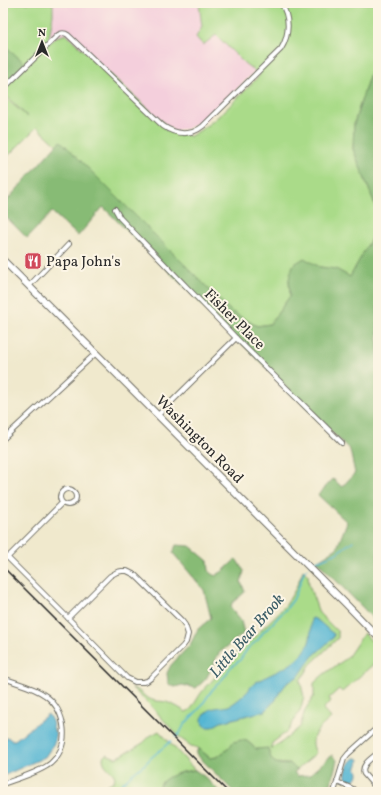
<svg xmlns="http://www.w3.org/2000/svg" width="381" height="795" font-family="Vollkorn,serif">
  <style>
    .built { fill: #f4cfdc }
    .green { fill: #aadb89; stroke: #6a835a }
    .forest { fill: #87bb75; stroke: #597350 }
    .water { fill: #55b6d3; stroke: #40707f }
    .lines { fill: none; stroke-linecap: round; stroke-linejoin: round }
    .stream { stroke: #55b6d3; stroke-width: 1.5 }
    .street-casing { stroke: #706e64; stroke-width: 6 }
    .primary-casing { stroke: #706e64; stroke-width: 8 }
    .street { stroke: #fff; stroke-width: 4 }
    .primary { stroke: #fff; stroke-width: 6 }
    .rail { stroke: #2b2b2b; stroke-width: 1.5 }
    .labels { text-anchor: middle; stroke-width: 4; stroke-linejoin: round; paint-order: stroke }
    .poi-label { font-size: 15px; fill: #2b2b2b; stroke: #fcf5e5; text-anchor: start }
    .street-label { font-size: 15px; fill: #2b2b2b; stroke: #fcf5e5 }
    .water-label { font-size: 16px; font-style: italic; fill: #3a5c66; stroke: #fcf5e5 }
  </style>
  <rect width="100%" height="100%" fill="#fcf5e5"/>
  <filter id="ink" filterUnits="userSpaceOnUse"><feTurbulence type="fractalNoise" baseFrequency=".025" numOctaves="2"/><feDisplacementMap in="SourceGraphic" scale="8" xChannelSelector="R" yChannelSelector="G"/><feConvolveMatrix kernelMatrix="1 2 1 2 8 2 1 2 1" color-interpolation-filters="sRGB"/></filter>
  <filter id="wash" filterUnits="userSpaceOnUse"><feTurbulence type="fractalNoise" baseFrequency=".012" numOctaves="4" result="noise"/><feDisplacementMap in="SourceGraphic" scale="16" xChannelSelector="R" yChannelSelector="G"/><feGaussianBlur stdDeviation="0.9" result="paint"/><feColorMatrix in="noise" values="0 0 0 0 0 0 0 0 0 0 0 0 0 0 0 0 0 1.4 0 .05"/><feComposite in="paint" operator="in"/></filter>
  <g filter="url(#wash)">
    <rect width="100%" height="100%" fill="#f0e9cd"/>
    <!-- built -->
    <polygon class="built" points="3,3 318,3 294,32 206,120 186,129 180,129 174,132 66,34 48,44 3,44"/>
    <!-- green -->
    <g class="green">
      <path d="M3,3H53V15L48,44L56,37L66,34L174,132L185,133L189,137C217,122 238,97 260,75L244,63L216,35L203,45L196,37L202,27L199,3H378V59L370,73L354,123L353,149L378,212V226L350,277L336,269L320,267L289,279L290,296L270,324L257,326L232,312L61,141L57,145L37,127L3,161V98L4,97L28,117L3,93V89L26,66L3,44Z"/>
      <path d="M303,570L308,575L309,585L319,613L338,632V638L310,665L305,674L300,680L304,697L300,711L288,731L272,743V750L273,747L282,742L300,727L305,710L314,696V683L324,674L347,658L364,633L378,648V662L377,661L342,692L339,689L329,698L331,701L323,709L331,718C319,729 307,736 316,753L297,770L291,764H288L275,763L271,759L269,751L256,749L247,741L229,748L217,757L210,758L198,748L191,746L180,738L149,704L132,688C140,690 142,695 148,698C156,703 163,700 169,703C175,705 181,709 186,712L191,709L201,693L242,647L255,636L286,605L296,588L302,573Z"/>
      <path d="M159,731L195,770L181,772L163,781L155,792H100L103,787L114,781L115,777C111,768 103,768 103,757L106,754L116,758L122,755L143,743L150,736Z"/>
    </g>
    <!-- forest -->
    <g class="forest">
      <polygon points="3,44 27,65 3,85"/>
      <polygon points="378,59 378,212 353,149 354,124 370,73"/>
      <polygon points="61,141 232,312 257,326 270,324 290,296 289,279 293,265 304,258 320,267 336,269 350,277 378,226 378,624 364,609 317,561 337,548 347,522 318,495 333,479 342,487 355,473 350,450 103,207 78,236 52,212 27,238 3,214 3,205 56,145"/>
      <polygon points="176,545 190,546 208,561 209,571 215,576 223,571 236,559 244,571 241,582 245,592 232,603 231,608 241,621 244,633 219,653 206,679 196,688 182,685 175,687 170,685 168,682 167,673 171,665 190,645 198,629 211,618 204,590 173,553"/>
      <path d="M241,740L247,741L256,749L268,748C271,763 276,766 291,764L297,770L294,772L297,776L309,775L332,755L337,760L329,791L327,792H234L196,754L198,748L210,758L217,757L229,748L233,742Z"/>
      <path d="M195,770L205,777L220,792H155C158,789 160,784 163,781C172,773 184,772 195,770Z"/>
    </g>
    <!-- water -->
    <g class="water">
      <path d="M313,618C322,622 326,629 334,634L333,638L312,657L299,676L287,683L280,692L275,701C271,703 269,708 265,711L221,722L212,727H206L203,725C201,720 202,717 205,714C212,705 222,709 231,705C237,701 242,697 248,691C250,688 252,685 256,682C275,671 304,664 310,639C311,633 311,627 311,621V619Z"/>
      <polygon points="48,714 52,721 54,731 56,734 55,735 55,741 53,745 45,757 3,776 3,739 8,737 11,740 15,740"/>
      <path d="M354,758H357C358,759 359,759 359,760C359,762 358,765 357,767C356,772 358,768 358,773C358,780 351,782 346,778C345,771 348,762 354,758Z"/>
    </g>
    <g class="lines">
      <!-- stream -->
      <g class="stream">
        <polyline points="311,565 314,562 335,554 353,541"/>
        <polyline points="176,737 180,733 184,725 200,708 212,690 226,675 230,668 240,660 248,648 258,640 264,631 269,627 286,609 293,600 298,589 304,571 308,568"/>
        <polyline points="110,792 121,784 132,774 144,765 152,757 171,741"/>
      </g>
    </g>
  </g>
  <g filter="url(#ink)">
    <g class="lines">
      <defs>
        <g id="street">
          <path d="M3,89L56,37C59,33 64,32 68,35L163,126C176,135 191,136 203,126L281,49C290,34 290,17 281,3"/>
          <polyline points="115,209 120,218 236,338 342,443"/>
          <polyline points="29,286 69,244"/>
          <polyline points="158,415 236,338"/>
          <polyline points="3,439 96,353"/>
          <circle cx="68" cy="497" r="8"/>
          <polyline points="3,553 68,618"/>
          <polyline points="7,558 62,503"/>
          <polygon points="122,571 127,571 135,575 182,621 185,625 188,634 186,642 183,646 151,678 147,681 143,682 135,682 127,678 68,618 110,576 117,572"/>
          <path d="M3,678C16,683 35,687 46,696C66,711 71,745 51,763C41,772 16,779 3,784"/>
          <path d="M378,753C372,758 360,765 364,774L378,790"/>
          <polyline points="337,782 353,789 356,792"/>
          <polyline points="334,792 344,759 348,754 378,727"/>
        </g>
        <polyline id="primary" points="3,260 345,603 378,637"/>
      </defs>
      <!-- street casing -->
      <use href="#street" class="street-casing"/>
      <!-- primary casing -->
      <use href="#primary" class="primary-casing"/>
      <!-- street -->
      <use href="#street" class="street"/>
      <!-- primary -->
      <use href="#primary" class="primary"/>
      <!-- rail -->
      <polyline class="rail" points="3,567 228,792"/>
    </g>
  </g>
  <!-- icons -->
  <defs>
    <symbol id="restaurant-square" viewBox="-11 -11 22 22"><rect x="-9" y="-9" width="18" height="18" rx="4" fill="#d1495b" stroke="#fcf5e5"/><path d="M-5-6h1v4h1v-4h1v4h1v-4h1v5L-1.5 .5V6h-2V.5L-5-1ZM5-6V6H3V1.5H1.5Q1.5-4 5-6Z" fill="#fff"/></symbol>
  </defs>
  <g fill-rule="evenodd">
    <use href="#restaurant-square" x="23" y="251" width="20" height="20"/>
  </g>
  <g class="labels">
    <!-- poi labels -->
    <g class="poi-label">
      <text x="46" y="266">Papa John's</text>
    </g>
    <!-- street labels -->
    <g class="street-label">
      <text transform="translate(235 319) rotate(45)" y="5">Fisher Place</text>
      <text transform="translate(200 439) rotate(45)" y="5">Washington Road</text>
    </g>
    <!-- water labels -->
    <g class="water-label">
      <text transform="translate(246 635) rotate(-49)" y="6">Little Bear Brook</text>
    </g>
  </g>
  <!-- margin -->
  <rect width="381" height="795" fill="none" stroke="#fcf5e5" stroke-width="16"/>
  <!-- north arrow -->
  <g transform="translate(42 42)" stroke="#fcf5e5" stroke-width="3" paint-order="stroke">
  <path d="M0-3L7 15L0 10L-7 15Z" fill="#2b2b2b"/>
  <text y="-6" font-size="11" font-weight="bold" text-anchor="middle" fill="#2b2b2b">N</text>
  </g>
</svg>
